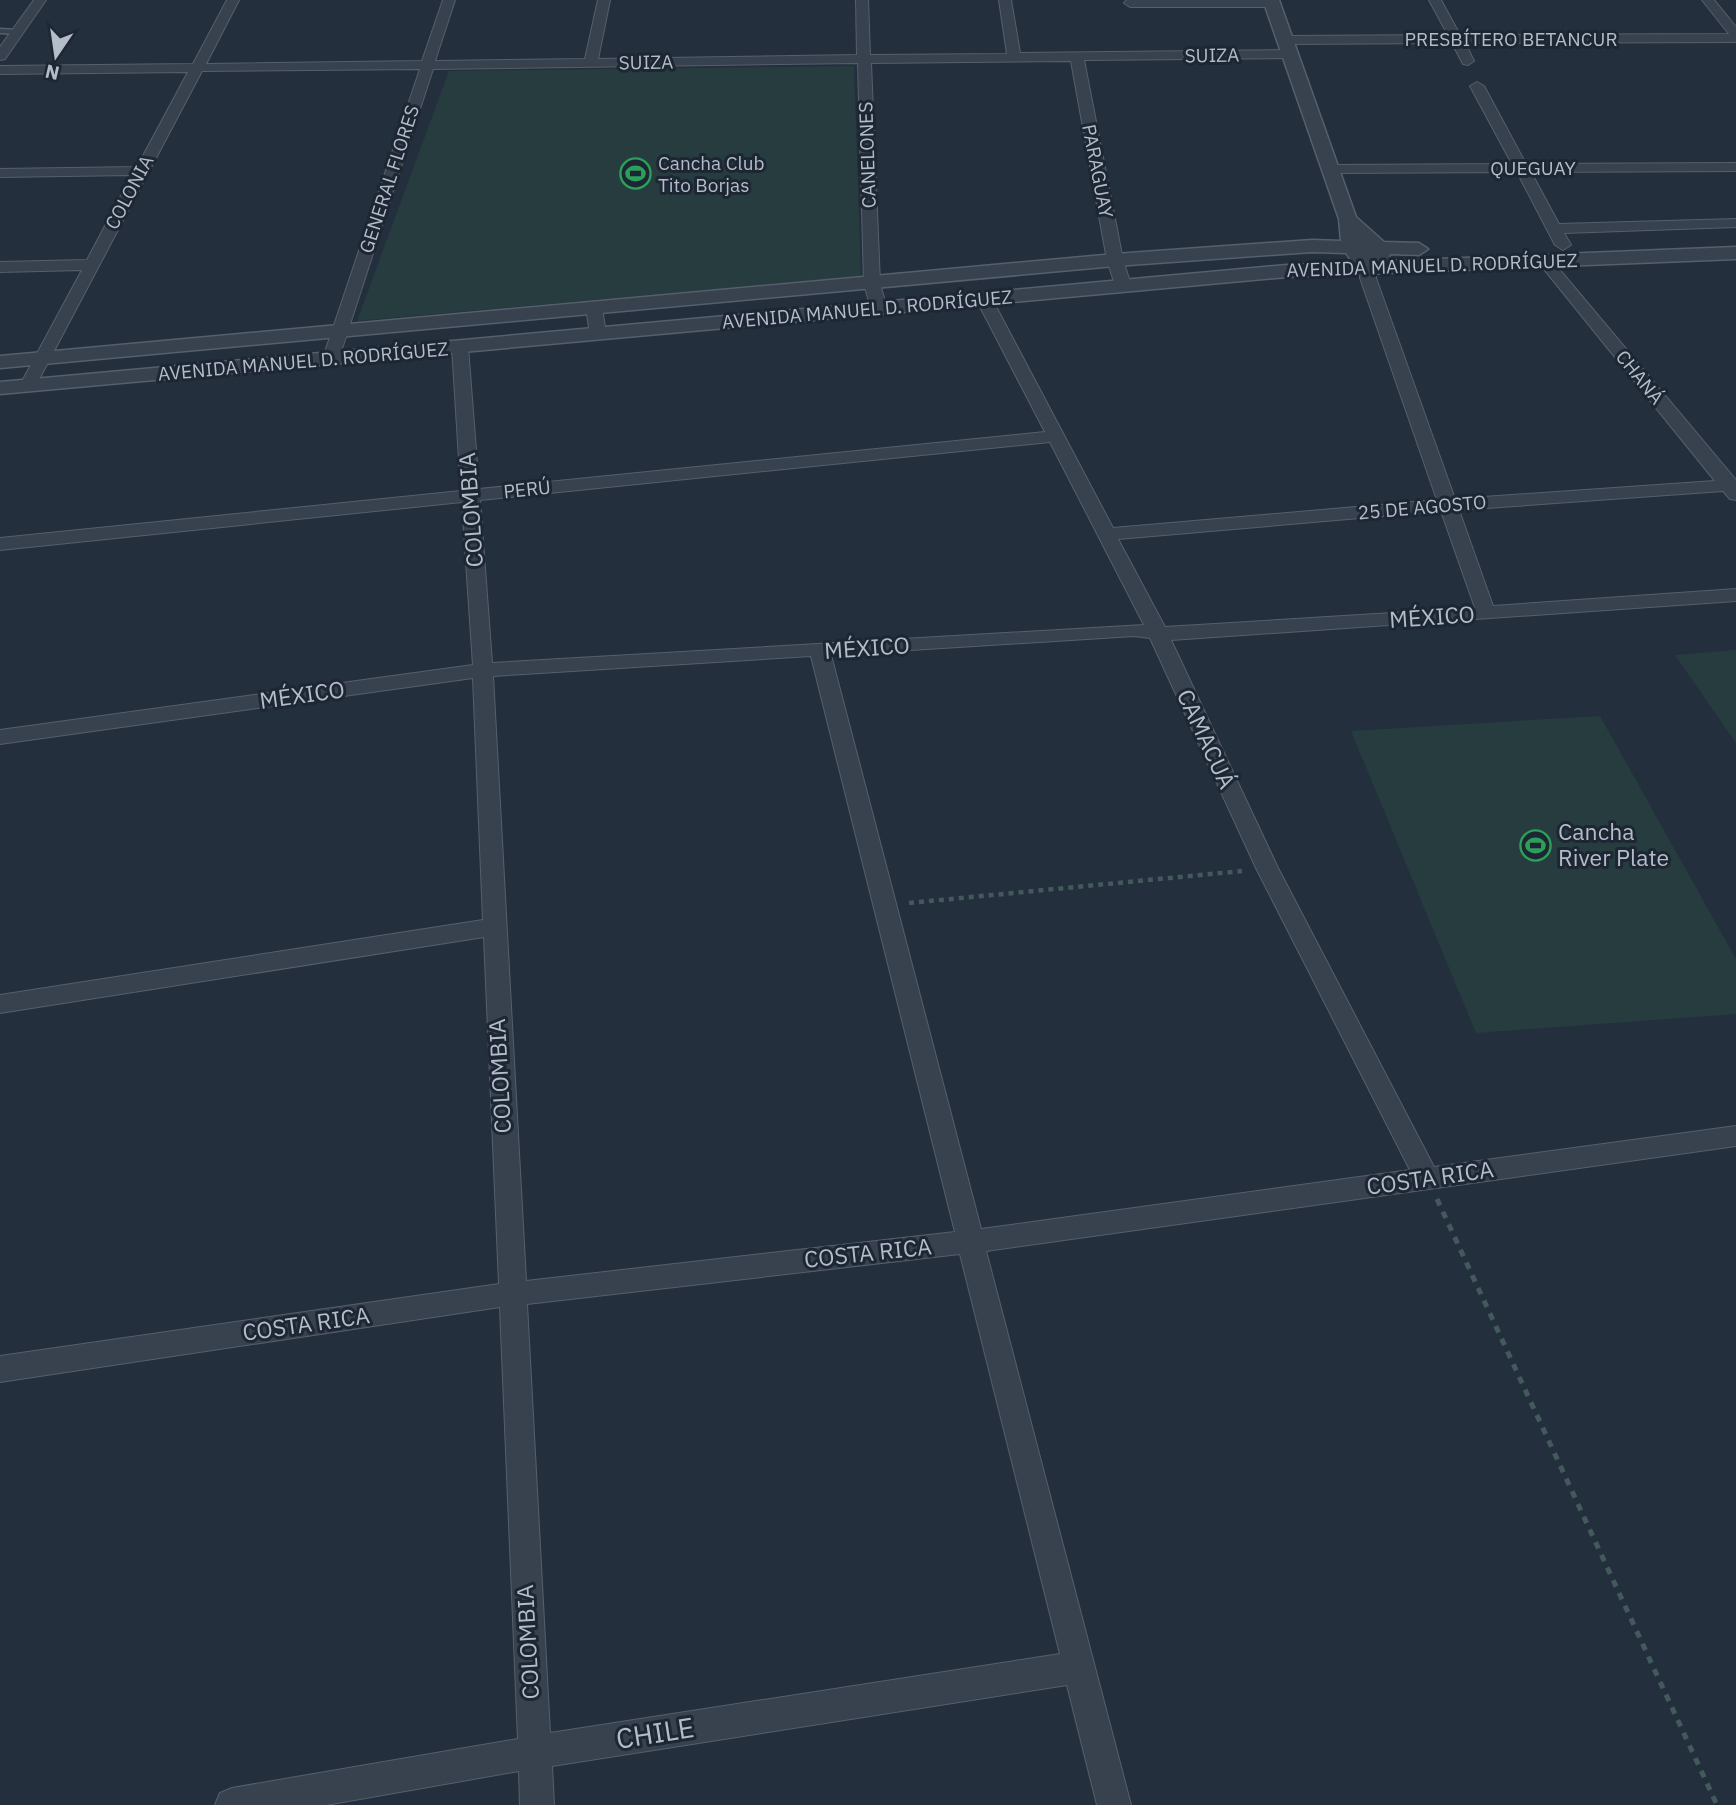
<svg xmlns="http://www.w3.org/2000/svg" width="1736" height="1805" font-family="'IBM Plex Sans',sans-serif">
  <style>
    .green { fill: #263c3f }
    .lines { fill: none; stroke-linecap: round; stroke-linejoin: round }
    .service-casing { stroke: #565f6c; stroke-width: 3 }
    .minor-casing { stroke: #565f6c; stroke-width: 2 }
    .tertiary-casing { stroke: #565f6c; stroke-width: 3 }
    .path-far1 { stroke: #44595c; stroke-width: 4.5; stroke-dasharray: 5 5; stroke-linecap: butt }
    .path { stroke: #44595c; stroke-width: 5; stroke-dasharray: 7 7; stroke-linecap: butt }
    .service { fill: #38414e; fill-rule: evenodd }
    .minor { fill: #38414e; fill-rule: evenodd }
    .tertiary { fill: #38414e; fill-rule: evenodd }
    .labels { text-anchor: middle; stroke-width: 6; stroke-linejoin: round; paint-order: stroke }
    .far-street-label { font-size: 19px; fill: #b4bcc9; stroke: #1d2633 }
    .far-poi-label { font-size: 19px; fill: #b4bcc9; stroke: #1d2633; text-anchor: start }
    .street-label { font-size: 23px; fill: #b4bcc9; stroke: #1d2633 }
    .poi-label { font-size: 23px; fill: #b4bcc9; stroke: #1d2633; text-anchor: start }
    .near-street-label { font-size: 28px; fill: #b4bcc9; stroke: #1d2633 }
  </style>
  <rect width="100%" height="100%" fill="#242f3e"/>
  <!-- green -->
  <g class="green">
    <polygon points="854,66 861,276 357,321 449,71"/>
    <polygon points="1736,650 1736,743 1675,655"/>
    <polygon points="1600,716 1736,959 1736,1014 1476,1033 1351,731"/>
  </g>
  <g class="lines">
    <defs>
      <polygon id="service" points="0,29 17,30 20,32 17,34 0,33"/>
      <g id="minor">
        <polygon points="34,0 46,0 5,59 0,60 0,47"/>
        <polygon points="227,0 239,0 206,64 422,61 443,0 455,0 435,61 585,59 598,0 610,0 598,59 857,55 856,0 868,0 870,55 1007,54 999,0 1011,0 1020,53 1291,50 1297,54 1291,58 1084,60 1123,260 1131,285 1123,290 1115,285 1107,260 1071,61 871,63 880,284 887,308 879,313 871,308 864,284 858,63 433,69 339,358 331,363 323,358 420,69 202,71 36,385 34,389 22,389 20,385 82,270 0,272 0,262 87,260 132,175 0,177 0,169 137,167 188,72 0,74 0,66 193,64"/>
        <polygon points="1127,0 1275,0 1278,3 1272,7 1130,7 1124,3"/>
        <polygon points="1429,0 1441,0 1460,35 1729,34 1702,0 1714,0 1736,27 1736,42 1465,43 1474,61 1468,65 1463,64 1452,43 1287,44 1281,40 1287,36 1448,35"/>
        <polygon points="1477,82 1484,86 1526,164 1736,163 1736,171 1531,172 1559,224 1736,219 1736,227 1564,233 1571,245 1563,250 1555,245 1517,172 1331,173 1324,169 1331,165 1512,164 1470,86"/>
        <path d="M1544,255L1549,257L1736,480V500L1730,499L1723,491L1459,510L1493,606L1736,589V601L1171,640L1278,868L1434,1167L1736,1126V1146L986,1251L1131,1805H1097L1067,1685L552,1766L554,1805H520L519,1771L326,1805H215L220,1793L232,1788L518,1739L500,1307L0,1382V1356L499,1284L484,937L0,1013V995L483,920L473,678L0,744V730L473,665L462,502L0,550V538L461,491L452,347L460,342L468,347L479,489L1045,432L976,299L984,294L992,299L1113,528L1437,500L1360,278V267L1368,262L1376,267V278L1455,499L1715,481L1539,263L1536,260ZM1050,442L1144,625L492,663L480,500ZM1441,511L1475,608L1165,627L1118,539ZM1134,636L1150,638L1256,868L1410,1170L981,1229L831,655ZM811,656L955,1232L526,1281L493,676ZM960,1254L1060,1654L550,1733L527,1304Z"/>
        <polygon points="594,303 602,308 606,334 598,339 590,334 586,308"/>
      </g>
      <polygon id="tertiary" points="1263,0 1279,0 1356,217 1384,242 1419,243 1428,249 1419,255 1390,254 1388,261 1736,247 1736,259 1287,277 0,394 0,382 1287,265 1353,263 1346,253 1312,252 1115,266 0,368 0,356 1115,254 1312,240 1341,241 1339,219"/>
    </defs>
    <!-- service casing -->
    <use href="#service" class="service-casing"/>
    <!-- minor casing -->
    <use href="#minor" class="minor-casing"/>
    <!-- tertiary casing -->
    <use href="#tertiary" class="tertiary-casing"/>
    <!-- path-far1 -->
    <polyline class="path-far1" points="909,903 1242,871"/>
    <!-- path -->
    <polyline class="path" points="1437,1199 1717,1805"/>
    <!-- service -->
    <use href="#service" class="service"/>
    <!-- minor -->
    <use href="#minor" class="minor"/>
    <!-- tertiary -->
    <use href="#tertiary" class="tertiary"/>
  </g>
  <!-- icons -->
  <defs>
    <symbol id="stadium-ring" viewBox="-11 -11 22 22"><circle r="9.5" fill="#1d2633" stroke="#2e9e5b" stroke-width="1.5"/><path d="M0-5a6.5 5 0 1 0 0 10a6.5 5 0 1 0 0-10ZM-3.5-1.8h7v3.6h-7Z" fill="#2e9e5b"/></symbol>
  </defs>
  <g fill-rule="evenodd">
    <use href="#stadium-ring" x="618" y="156" width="35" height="35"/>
    <use href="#stadium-ring" x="1518" y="828" width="35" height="35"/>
  </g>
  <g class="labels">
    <!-- far-street labels -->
    <g class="far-street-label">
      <text x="1511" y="46">PRESBÍTERO BETANCUR</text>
      <text transform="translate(1212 55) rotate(-1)" y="7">SUIZA</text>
      <text transform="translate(646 62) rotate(-1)" y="7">SUIZA</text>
      <text transform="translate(867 155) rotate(-92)" y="7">CANELONES</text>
      <text x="1533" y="175">QUEGUAY</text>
      <text transform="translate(1098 171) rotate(79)" y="7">PARAGUAY</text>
      <text transform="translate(389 179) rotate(-72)" y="7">GENERAL FLORES</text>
      <text transform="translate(129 192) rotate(-62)" y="7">COLONIA</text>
      <text transform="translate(1432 265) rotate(-2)" y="7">AVENIDA MANUEL D. RODRÍGUEZ</text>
      <text transform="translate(867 309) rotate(-5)" y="7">AVENIDA MANUEL D. RODRÍGUEZ</text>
      <text transform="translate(303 361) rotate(-5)" y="7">AVENIDA MANUEL D. RODRÍGUEZ</text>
      <text transform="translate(1640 377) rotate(51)" y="7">CHANÁ</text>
      <text transform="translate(527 489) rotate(-6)" y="7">PERÚ</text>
      <text transform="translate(1422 507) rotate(-5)" y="7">25 DE AGOSTO</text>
    </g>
    <!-- far-poi labels -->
    <g class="far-poi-label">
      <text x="658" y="170">Cancha Club<tspan x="658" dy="22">Tito Borjas</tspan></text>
    </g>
    <!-- street labels -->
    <g class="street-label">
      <text transform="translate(471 510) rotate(-94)" y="8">COLOMBIA</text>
      <text transform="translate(1432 617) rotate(-4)" y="8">MÉXICO</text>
      <text transform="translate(867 648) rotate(-4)" y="8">MÉXICO</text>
      <text transform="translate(302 695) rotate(-8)" y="8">MÉXICO</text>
      <text transform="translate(1206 739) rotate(65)" y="8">CAMACUÁ</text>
      <text transform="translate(500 1076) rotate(-93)" y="8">COLOMBIA</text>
      <text transform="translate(1430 1178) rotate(-8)" y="8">COSTA RICA</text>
      <text transform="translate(868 1253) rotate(-6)" y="8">COSTA RICA</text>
      <text transform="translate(306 1324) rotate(-8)" y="8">COSTA RICA</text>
      <text transform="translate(528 1642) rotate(-93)" y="8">COLOMBIA</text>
    </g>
    <!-- poi labels -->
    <g class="poi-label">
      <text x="1558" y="840">Cancha<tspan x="1558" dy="26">River Plate</tspan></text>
    </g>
    <!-- near-street labels -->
    <g class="near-street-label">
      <text transform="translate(655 1733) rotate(-9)" y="10">CHILE</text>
    </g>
  </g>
  <!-- north arrow -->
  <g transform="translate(56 56) rotate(193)" stroke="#1d2633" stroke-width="5" paint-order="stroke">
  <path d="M0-5L12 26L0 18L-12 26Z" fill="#b4bcc9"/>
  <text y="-10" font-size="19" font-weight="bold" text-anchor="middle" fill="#b4bcc9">N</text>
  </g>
</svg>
